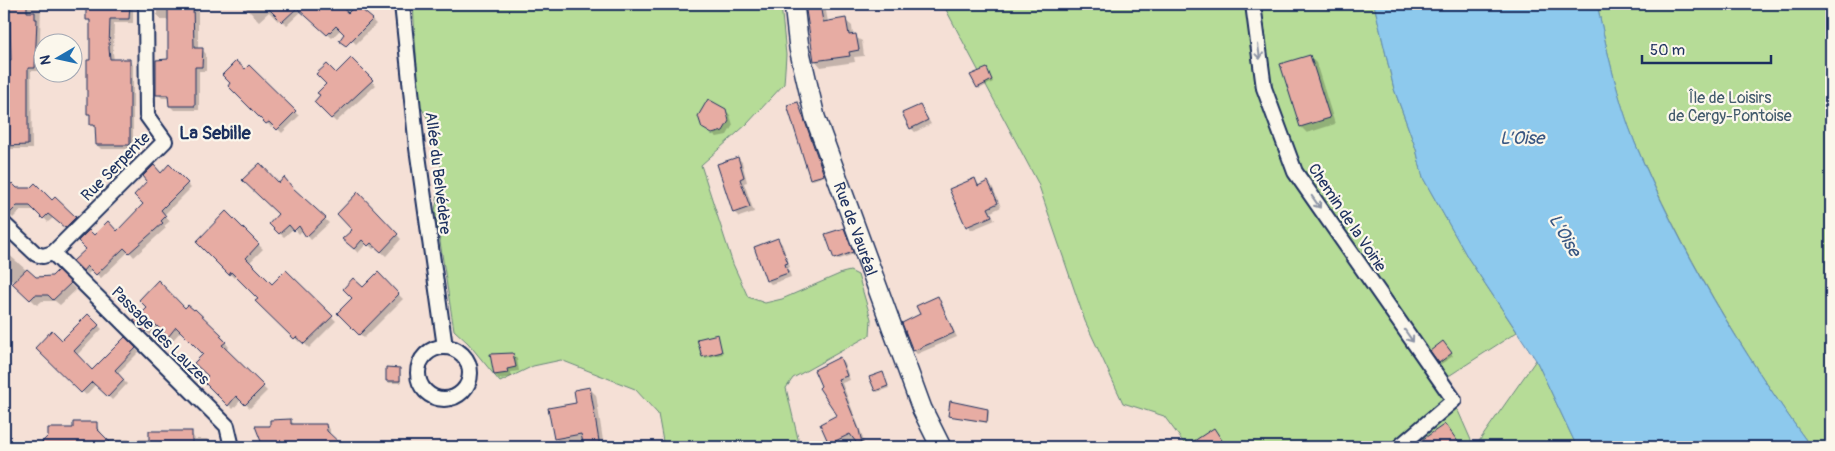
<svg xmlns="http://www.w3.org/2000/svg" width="1835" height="451" font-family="Pangolin,sans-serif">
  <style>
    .green { fill: #b6dc97; stroke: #68867a }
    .water { fill: #8dc9ed; stroke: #5f8bb4 }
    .shadow { fill: #0003 }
    .building { fill: #e7aca3; stroke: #1b2f5e }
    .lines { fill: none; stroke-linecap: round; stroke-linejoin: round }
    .street-casing { stroke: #1b2f5e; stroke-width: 18 }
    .secondary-casing { stroke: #1b2f5e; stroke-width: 22 }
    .street { stroke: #fbf7ec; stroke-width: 14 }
    .secondary { stroke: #fbf7ec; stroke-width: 19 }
    .oneway { stroke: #8b93a5 }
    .labels { text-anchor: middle; stroke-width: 4.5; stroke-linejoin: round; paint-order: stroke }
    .park-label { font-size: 16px; fill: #425a6c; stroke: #fbf7ec }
    .street-label { font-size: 16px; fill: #1b2f5e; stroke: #fbf7ec }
    .neighbourhood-label { font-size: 18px; font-weight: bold; fill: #1b2f5e; stroke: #fbf7ec }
    .water-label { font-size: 18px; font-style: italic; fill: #385682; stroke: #fbf7ec }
  </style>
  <rect width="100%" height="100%" fill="#f5e0d6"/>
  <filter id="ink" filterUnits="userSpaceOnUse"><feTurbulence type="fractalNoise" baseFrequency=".02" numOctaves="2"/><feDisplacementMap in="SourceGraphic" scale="10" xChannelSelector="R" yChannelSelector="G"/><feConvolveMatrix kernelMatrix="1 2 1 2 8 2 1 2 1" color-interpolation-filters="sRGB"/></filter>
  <g filter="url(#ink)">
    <!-- green -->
    <g class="green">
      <polygon points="413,4 781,4 786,55 784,84 747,124 701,165 733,264 748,297 765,303 782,299 842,273 850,271 858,275 871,319 870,335 793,378 786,388 800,447 664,447 658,414 635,389 561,360 533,366 500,382 468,343 454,330 435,210 442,177 436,132 419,104"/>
      <polygon points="943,4 1374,4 1394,89 1416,149 1423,178 1468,258 1517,332 1444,379 1474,447 1187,447 1164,416 1123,403 1085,321 1038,183"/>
      <path d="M1597,4H1831V447H1811C1742,353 1681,250 1635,143C1617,99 1607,50 1597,4Z"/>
      <polygon points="1536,360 1577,447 1475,447"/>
    </g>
    <!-- water -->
    <path class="water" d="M1374,4H1597C1607,50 1617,98 1635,143C1680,250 1742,353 1811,447H1577L1536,360L1468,258L1423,178L1416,149L1394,89Z"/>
    <!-- shadow -->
    <g class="shadow">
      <polygon points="4,4 41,4 39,71 31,71 32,149 4,149 4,61 12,62 12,24 4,23"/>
      <polygon points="87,4 133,4 133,23 114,23 113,53 114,61 129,60 133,65 133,149 101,149 97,145 96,129 92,125 92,116 88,113 91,23 87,19"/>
      <polygon points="157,4 198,4 198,49 202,49 206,54 206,71 199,71 199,110 174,110 170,106 170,98 162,98 158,94 169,61 169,20 161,20 157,15"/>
      <polygon points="250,4 299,4 303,8 308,4 355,4 376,24 356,44 341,29 332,38 302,11 287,25 280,18 278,21 269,12 259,21 246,8"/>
      <polygon points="806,4 822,4 825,6 828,22 845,20 852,26 853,36 862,41 864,56 854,57 855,62 821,67 815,60"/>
      <polygon points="1309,56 1316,63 1335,124 1307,133 1301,127"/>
      <polygon points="351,60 376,85 336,122 315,102"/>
      <polygon points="249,67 299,116 282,133 274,125 271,127 230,86"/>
      <polygon points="988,71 993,82 979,89 978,87"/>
      <polygon points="798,103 825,176 813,180 811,179"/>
      <polygon points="920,106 931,124 915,132 911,128"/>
      <polygon points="725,110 730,115 733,125 727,135 717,137 703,127"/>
      <polygon points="738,158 742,162 747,182 744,183 754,212 739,217 735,213 718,164"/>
      <polygon points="169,166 191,188 164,215 170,221 164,226 166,228 134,257 129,251 101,278 92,270 88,274 75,261 88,249 94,237 117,233 145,204 161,174"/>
      <polygon points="974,179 980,186 988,182 992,186 1001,207 991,212 995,220 971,230 951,190"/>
      <polygon points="279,184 296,193 329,223 311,240 303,230 299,234 294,228 284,237 270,224 280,215"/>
      <polygon points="12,185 16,189 52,202 55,199 80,222 70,231 53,218 48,222 36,210 21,210 13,218 4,209 4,193"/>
      <polygon points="358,194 401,239 386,256 376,247 373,249 367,243 358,253 344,239 354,230"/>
      <polygon points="226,213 263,249 249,263 272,286 286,271 336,321 309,348 301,340 299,342 257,301 259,299 236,276 234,278 197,242"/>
      <polygon points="845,231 854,254 837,260 835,258"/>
      <polygon points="778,240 782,244 790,267 788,268 791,277 771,284 767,280"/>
      <polygon points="6,252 35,278 53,277 58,272 76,290 60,305 55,301 42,301 37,305 4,273"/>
      <polygon points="378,274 403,299 364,338 339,313"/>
      <polygon points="937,297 957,337 917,354 914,351 904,323 922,315"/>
      <polygon points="185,310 194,312 195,310 225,340 224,341 229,347 226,350 267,391 250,408 241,400 233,409 205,381 210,376 205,354 181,331 173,340 159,326 150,335 136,321"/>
      <polygon points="88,316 102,329 76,356 92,372 125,339 139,352 117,374 127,384 112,400 96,384 86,395 37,348 62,342"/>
      <polygon points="717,335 723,354 705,358 699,340"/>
      <polygon points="1445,345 1453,356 1441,364 1440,362"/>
      <polygon points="513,354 517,359 519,371 511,372 512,377 499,379 495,375"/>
      <polygon points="840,359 844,363 850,380 842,383 862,435 865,447 831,447 822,425 839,415 821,388"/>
      <polygon points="400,369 401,383 389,383 388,381"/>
      <polygon points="882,373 889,388 877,392 876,391"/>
      <polygon points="589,388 596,395 604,447 585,447 584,441 562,445 555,438"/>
      <polygon points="988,410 989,412 988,423 949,416"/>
      <polygon points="290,420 295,425 326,425 330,429 330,436 336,441 343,441 347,447 267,447 263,443 271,427"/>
      <polygon points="96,424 106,440 150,439 191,433 195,439 207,439 211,443 209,447 33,447 40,446 74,429"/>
      <polygon points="1445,426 1462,447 1414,447"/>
      <polygon points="1218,434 1225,447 1203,447 1198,440"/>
    </g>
    <!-- building -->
    <g class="building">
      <polygon points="4,4 27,4 27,12 35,12 35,19 37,19 35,68 28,68 28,145 4,146 4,60 11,60 10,20 4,20"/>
      <polygon points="86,4 130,4 129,19 110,19 109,48 110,59 130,59 130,145 96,145 95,125 90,125 90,114 87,114 87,60 90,60 90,20 86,20"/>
      <polygon points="168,4 193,4 194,48 203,48 202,67 195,67 195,106 169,106 168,95 156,95 156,60 168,59"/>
      <polygon points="264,4 338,4 348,13 356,5 373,19 346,46 339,41 344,34 336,26 327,35 297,8 282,22"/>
      <polygon points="805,4 820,4 823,22 846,18 849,35 856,34 859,50 849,52 850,56 814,61"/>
      <polygon points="1310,55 1330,118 1300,127 1280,64"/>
      <polygon points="351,58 373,80 331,119 314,102 320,95 317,93 326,84 316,74 327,64 336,73"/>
      <polygon points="236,61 245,69 249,65 296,111 277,130 269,122 266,124 228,86 230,83 222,75"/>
      <polygon points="987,68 992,80 977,88 970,75"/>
      <polygon points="708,99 726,109 729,121 723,131 712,134 702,128 698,116"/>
      <polygon points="798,102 824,175 810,179 787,105"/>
      <polygon points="920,105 928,120 910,129 902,113"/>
      <polygon points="738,157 744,177 740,179 750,207 733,213 717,164"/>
      <polygon points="260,163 279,183 284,177 293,188 326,218 306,237 299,226 294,231 289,225 279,234 269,224 278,214 242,180"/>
      <polygon points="169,164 188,183 161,210 166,216 161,221 163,223 129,253 124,248 96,275 87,266 83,271 73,261 86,249 78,241 89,230 94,235 108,221 117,231 143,204 134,195 147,181 143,176 154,165 161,173"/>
      <polygon points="975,178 978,186 988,181 998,203 988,208 992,216 966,227 949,189"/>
      <polygon points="12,183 17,188 30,188 35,183 52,200 55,197 76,217 65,228 48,214 43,219 30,206 17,206 7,216 4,215 4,191"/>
      <polygon points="358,192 398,234 381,252 371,243 368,246 362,240 354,249 342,239 352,230 337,214"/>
      <polygon points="226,211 259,244 246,258 272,284 286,270 333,316 304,344 296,337 294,339 255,301 258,299 231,272 229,275 196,242"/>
      <polygon points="844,228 853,252 834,259 825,234"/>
      <polygon points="778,238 788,263 785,264 788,273 766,281 754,247"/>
      <polygon points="27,269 36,277 52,276 58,270 71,283 53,300 48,295 35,295 30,300 12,283"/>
      <polygon points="378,272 399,294 359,335 337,313 352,298 343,289 353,278 363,287"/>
      <polygon points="158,280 185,308 188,305 194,310 195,309 222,335 220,336 226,342 222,345 264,386 245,405 236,396 228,406 203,381 208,376 194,363 203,354 176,327 168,337 154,323 145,332 134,321 147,308 139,300"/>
      <polygon points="938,296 954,333 913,351 902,323 920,314 916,306"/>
      <polygon points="88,314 99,325 74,351 92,370 125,337 136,348 115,370 124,380 108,397 92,382 81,393 35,348 52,330 62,340"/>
      <polygon points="718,334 722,352 702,357 697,339"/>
      <polygon points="1443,341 1452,353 1439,363 1430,351"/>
      <polygon points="513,353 516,367 507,369 508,373 494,375 490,354"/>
      <polygon points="840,357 847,376 838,379 859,430 862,443 858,445 850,434 829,444 820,424 837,415 819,388 821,386 814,370"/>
      <polygon points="386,367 400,368 400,381 386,381"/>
      <polygon points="883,372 888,386 875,391 869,377"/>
      <polygon points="590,387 600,447 584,447 581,434 554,439 548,408 576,403 574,390"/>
      <polygon points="950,401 988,409 987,422 948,416"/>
      <polygon points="291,419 291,424 326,424 327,431 344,447 274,447 273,444 262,444 255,426 270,426 270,420"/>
      <polygon points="73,422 97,422 97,429 115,447 37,447 48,436 48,428 73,428"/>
      <polygon points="1445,424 1462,447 1412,447 1413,446"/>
      <polygon points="1214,428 1223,442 1215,447 1185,447"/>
      <rect x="149" y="431" width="43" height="16"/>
    </g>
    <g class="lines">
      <defs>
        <g id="street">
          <polyline points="402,4 417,148 445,347"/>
          <polyline points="1253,4 1264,88 1295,172 1454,400 1399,447"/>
          <polyline points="4,224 36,254 43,256 53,253 165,141 147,116 146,4"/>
          <polyline points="53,253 227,426 232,447"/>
          <circle cx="444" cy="373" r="26"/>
        </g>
        <g id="secondary">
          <path id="s1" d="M794,4L799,48L815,117L922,409L941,447"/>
        </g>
      </defs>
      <!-- street casing -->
      <use href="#street" class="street-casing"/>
      <!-- secondary casing -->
      <use href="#secondary" class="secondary-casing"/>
      <!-- street -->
      <use href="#street" class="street"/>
      <!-- secondary -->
      <use href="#secondary" class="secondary"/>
    </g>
    <!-- one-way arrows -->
    <defs><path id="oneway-shaft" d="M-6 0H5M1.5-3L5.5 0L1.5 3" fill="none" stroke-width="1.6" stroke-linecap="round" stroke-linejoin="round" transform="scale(1.25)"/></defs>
    <g class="oneway">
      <use href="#oneway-shaft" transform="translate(1259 52) rotate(83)"/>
      <use href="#oneway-shaft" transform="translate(1316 202) rotate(55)"/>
      <use href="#oneway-shaft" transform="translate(1409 336) rotate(55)"/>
    </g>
  </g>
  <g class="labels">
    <!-- park labels -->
    <g class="park-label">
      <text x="1730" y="103">Île de Loisirs<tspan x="1730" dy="18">de Cergy-Pontoise</tspan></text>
    </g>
    <!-- street labels -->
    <g class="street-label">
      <text transform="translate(115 166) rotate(-45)" y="6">Rue Serpente</text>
      <text transform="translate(439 173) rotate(83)" y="6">Allée du Belvédère</text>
      <text transform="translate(1348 217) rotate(56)" y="6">Chemin de la Voirie</text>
      <text dy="6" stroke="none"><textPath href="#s1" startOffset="234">Rue de Vauréal</textPath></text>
      <text transform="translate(161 335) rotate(45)" y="6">Passage des Lauzes</text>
    </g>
    <!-- neighbourhood labels -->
    <g class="neighbourhood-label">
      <text x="215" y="139">La Sebille</text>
    </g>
    <!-- water labels -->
    <g class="water-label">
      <text x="1522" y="144">L’Oise</text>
      <text transform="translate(1565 235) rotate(60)" y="6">L'Oise</text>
    </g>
  </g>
  <!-- margin -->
  <rect width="1835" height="451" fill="none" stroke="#fbf7ec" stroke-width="20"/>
  <rect x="10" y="10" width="1815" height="431" fill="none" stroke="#1b2f5e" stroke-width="2" filter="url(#ink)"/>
  <!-- north arrow -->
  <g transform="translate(58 58) rotate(261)"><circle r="24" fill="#fbf7ec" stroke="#a1a7b3"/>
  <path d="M0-4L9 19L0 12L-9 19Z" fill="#1f6fb2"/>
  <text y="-8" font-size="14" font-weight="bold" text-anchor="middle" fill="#1b2f5e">N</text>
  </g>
  <!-- scale -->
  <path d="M1642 55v8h129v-8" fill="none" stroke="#1b2f5e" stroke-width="2.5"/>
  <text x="1650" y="55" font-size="15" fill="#1b2f5e" stroke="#fbf7ec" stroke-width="4" paint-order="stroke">50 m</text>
</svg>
